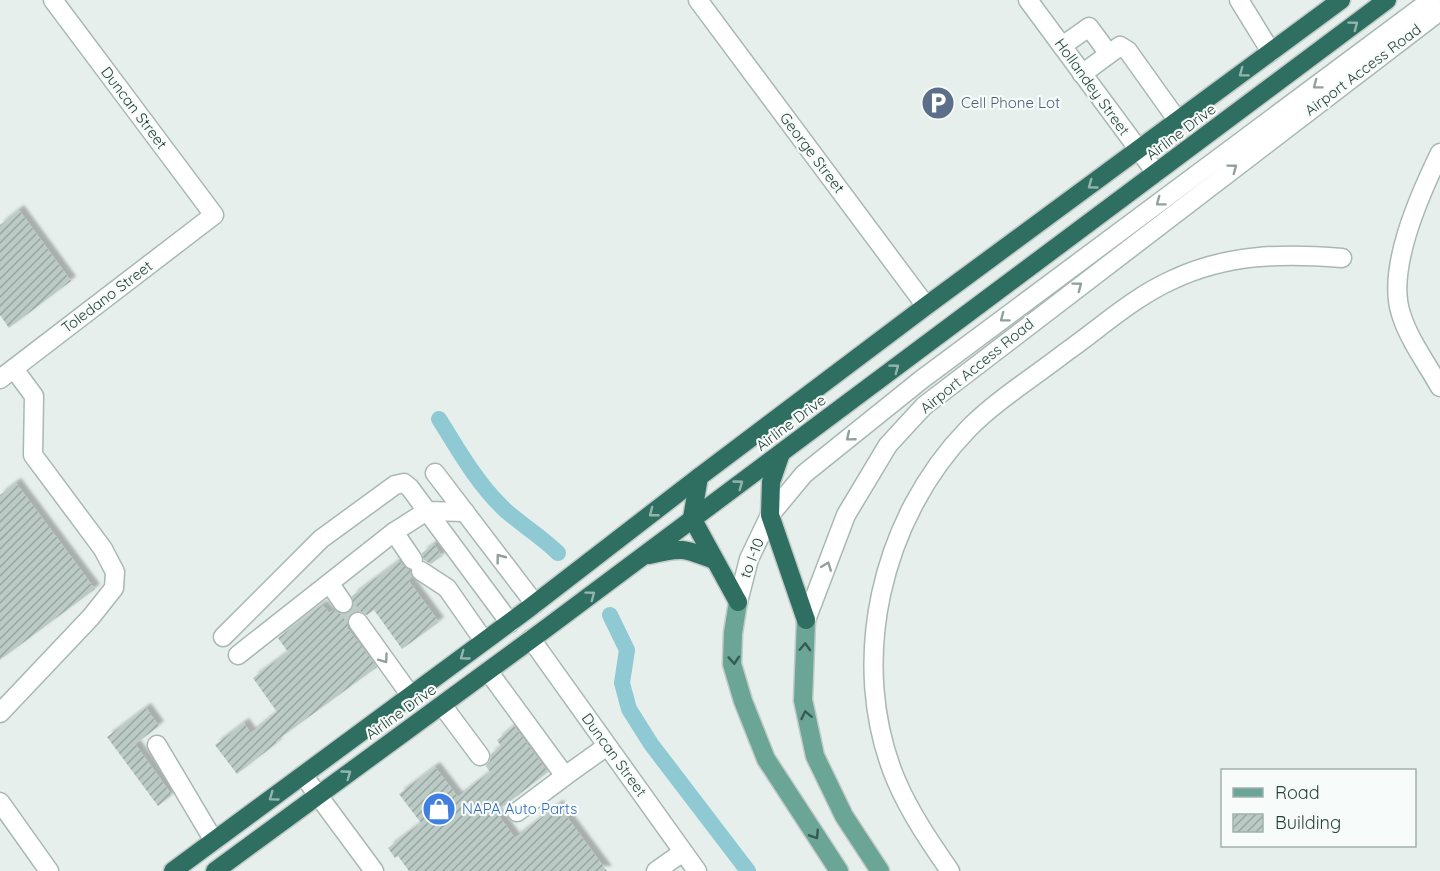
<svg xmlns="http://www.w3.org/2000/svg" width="1440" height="871" font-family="Quicksand,sans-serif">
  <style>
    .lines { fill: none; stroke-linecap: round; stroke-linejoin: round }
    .canal { stroke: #8ec9d4; stroke-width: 16 }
    .building { fill: url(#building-hatch); filter: url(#shadow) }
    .minor-tunnel { stroke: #bfccc8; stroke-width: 18; stroke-dasharray: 18 9; stroke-linecap: butt }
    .minor-casing { stroke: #a8b8b2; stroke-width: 21 }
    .major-casing { stroke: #c2cac8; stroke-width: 21 }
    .highway-casing { stroke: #c2cac8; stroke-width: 21 }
    .minor { stroke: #fff; stroke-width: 18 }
    .major { stroke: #6aa596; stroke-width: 18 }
    .highway { stroke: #2f6f62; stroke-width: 18 }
    .oneway { stroke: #93b5ae }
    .oneway2 { stroke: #92a09c }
    .oneway3 { stroke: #365b51 }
    .labels { text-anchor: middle; stroke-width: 4.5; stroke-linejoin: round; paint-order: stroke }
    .street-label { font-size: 15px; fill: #24423a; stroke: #f7fbf9 }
    .service-label { font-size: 15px; fill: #4e5e75; stroke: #f7fbf9; text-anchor: start }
    .shop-label { font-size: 15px; fill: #366cbe; stroke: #f7fbf9; text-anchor: start }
  </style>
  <defs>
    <pattern id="building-hatch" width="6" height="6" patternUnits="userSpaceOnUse" patternTransform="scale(1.5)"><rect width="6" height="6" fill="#bbcac4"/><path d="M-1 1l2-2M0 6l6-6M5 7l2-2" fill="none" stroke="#98a6a0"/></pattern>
    <filter id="shadow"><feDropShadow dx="5" dy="-5" stdDeviation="1.5" flood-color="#0004"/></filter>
  </defs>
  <rect width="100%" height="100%" fill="#e6efeb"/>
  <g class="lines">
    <!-- canal -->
    <g class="canal">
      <path d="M439,419C458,449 475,480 501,506C518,523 540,535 558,553"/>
      <polyline points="610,615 627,650 622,683 629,709 651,744 748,871"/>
    </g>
  </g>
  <!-- building -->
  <g class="building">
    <polygon points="19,210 71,281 9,328 0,315 0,225"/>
    <polygon points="16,483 95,589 0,660 0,495"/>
    <polygon points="434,544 442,556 431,564 424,560 422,553"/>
    <polygon points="399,561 410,571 412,578 408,580 439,622 402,649 374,610 367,615 357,611 351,613 348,618 348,629 377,667 276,741 277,743 237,774 215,745 244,723 251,733 277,712 253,678 288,652 278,638 322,605 329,613 334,610 339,613 349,613 353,607 352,596"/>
    <polygon points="146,708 159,726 135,744 172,795 158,806 107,737"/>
    <polygon points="514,726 548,772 496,812 515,838 558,805 607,871 409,871 398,856 395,858 388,848 421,823 399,794 435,767 458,797 490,772 486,766 490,761 491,754 501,746 497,740"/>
  </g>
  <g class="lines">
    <!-- minor-tunnel -->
    <polyline class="minor-tunnel" points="343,603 358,622"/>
    <defs>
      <g id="minor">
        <polyline points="698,0 926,306"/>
        <polyline points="1028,0 1156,173"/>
        <polyline points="1239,0 1271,52"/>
        <polyline points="1062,46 1089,27 1109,54"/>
        <polyline points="1082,74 1120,46 1128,51 1178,121"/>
        <path d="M1440,153C1420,194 1386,269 1401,314C1409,340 1427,364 1440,387"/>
        <polyline points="0,379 214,215 53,0"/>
        <polyline points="435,473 535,604"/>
        <polyline points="394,532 413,560"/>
        <polyline points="421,571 447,588 484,641"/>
        <polyline points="330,584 343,603"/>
        <polyline points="738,602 749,559 770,515 804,474 921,380 1431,0"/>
        <polyline points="806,620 846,515 888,445 924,406 1440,11"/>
        <polyline points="358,622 411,696"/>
        <polyline points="223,637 321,539 395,485 404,483 410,488 427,511 465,512"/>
        <polyline points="531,639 697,871"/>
        <polyline points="238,655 394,532 427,511 510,623"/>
        <polyline points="488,671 565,776 607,746"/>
        <polyline points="442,705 480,756"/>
        <polyline points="0,713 91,617 114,588 115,572 103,549 33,455 34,396 14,369"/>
        <polyline points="157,745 214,841"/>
        <polyline points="303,775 374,871"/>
        <polyline points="0,802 49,871"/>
        <polyline points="517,812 565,776"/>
        <polyline points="656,871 683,852"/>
        <path d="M950,871C930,842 910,813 896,780C847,663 881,518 969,428C998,399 1034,377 1066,352C1100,328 1134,297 1172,280C1227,254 1282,253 1342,258"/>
      </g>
      <g id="major">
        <polyline points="738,602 733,633 732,664 743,701 766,759 839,871"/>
        <polyline points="806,620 803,700 815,756 844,816 880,871"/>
      </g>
      <g id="highway">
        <polyline points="781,453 771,482 770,515 806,620"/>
        <polyline points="699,477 692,518 738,602"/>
        <path d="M649,555C681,547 684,548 714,560"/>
        <polyline points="173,871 528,609 699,477 926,306 1341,0"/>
        <polyline points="215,871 544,630 1387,0"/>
      </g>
    </defs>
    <!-- minor casing -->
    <use href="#minor" class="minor-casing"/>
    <!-- major casing -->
    <use href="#major" class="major-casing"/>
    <!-- highway casing -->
    <use href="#highway" class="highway-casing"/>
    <!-- minor -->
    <use href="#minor" class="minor"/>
    <!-- major -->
    <use href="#major" class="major"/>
    <!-- highway -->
    <use href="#highway" class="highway"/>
  </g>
  <!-- one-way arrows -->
  <defs><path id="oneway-chevron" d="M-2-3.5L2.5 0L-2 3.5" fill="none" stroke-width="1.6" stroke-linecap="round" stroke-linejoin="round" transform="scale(1.5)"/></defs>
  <g class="oneway">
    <use href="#oneway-chevron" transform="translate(1354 25) rotate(-37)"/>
    <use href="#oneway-chevron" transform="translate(1243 73) rotate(143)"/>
    <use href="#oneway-chevron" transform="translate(1092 185) rotate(144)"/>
    <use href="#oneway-chevron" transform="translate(895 368) rotate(-37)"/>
    <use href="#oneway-chevron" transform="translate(739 484) rotate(-36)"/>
    <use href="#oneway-chevron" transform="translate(653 513) rotate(142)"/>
    <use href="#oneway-chevron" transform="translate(591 595) rotate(-37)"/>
    <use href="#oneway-chevron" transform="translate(464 656) rotate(144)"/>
    <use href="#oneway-chevron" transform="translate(347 774) rotate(-36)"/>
    <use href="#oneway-chevron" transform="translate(273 797) rotate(144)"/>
  </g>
  <g class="oneway2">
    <use href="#oneway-chevron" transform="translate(1317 85) rotate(143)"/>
    <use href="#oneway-chevron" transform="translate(1233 168) rotate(-37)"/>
    <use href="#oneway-chevron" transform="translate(1160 202) rotate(143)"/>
    <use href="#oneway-chevron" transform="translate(1078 286) rotate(-37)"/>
    <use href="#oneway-chevron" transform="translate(1004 318) rotate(143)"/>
    <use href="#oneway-chevron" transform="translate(850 437) rotate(141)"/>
    <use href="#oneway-chevron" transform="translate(500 558) rotate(-127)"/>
    <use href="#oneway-chevron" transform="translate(827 566) rotate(-69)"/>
    <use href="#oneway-chevron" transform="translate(384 659) rotate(54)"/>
  </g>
  <g class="oneway3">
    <use href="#oneway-chevron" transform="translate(805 647) rotate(-88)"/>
    <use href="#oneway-chevron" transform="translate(734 660) rotate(86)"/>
    <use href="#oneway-chevron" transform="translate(806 715) rotate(-102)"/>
    <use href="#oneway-chevron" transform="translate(815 835) rotate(57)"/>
  </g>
  <!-- icons -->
  <defs>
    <symbol id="parking-disc" viewBox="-11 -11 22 22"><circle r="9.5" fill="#5c6f8a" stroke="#f7fbf9"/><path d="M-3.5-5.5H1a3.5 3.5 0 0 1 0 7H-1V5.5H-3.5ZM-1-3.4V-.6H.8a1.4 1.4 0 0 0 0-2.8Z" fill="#fff"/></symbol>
    <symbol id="shop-disc" viewBox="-11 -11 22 22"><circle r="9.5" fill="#3f7fe0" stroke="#f7fbf9"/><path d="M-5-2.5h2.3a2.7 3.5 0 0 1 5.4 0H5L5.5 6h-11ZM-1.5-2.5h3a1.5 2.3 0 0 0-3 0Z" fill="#fff"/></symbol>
  </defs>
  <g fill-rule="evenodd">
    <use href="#parking-disc" x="919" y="84" width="38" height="38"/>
    <use href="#shop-disc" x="420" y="790" width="38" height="38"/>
  </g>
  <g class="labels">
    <!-- street labels -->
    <g class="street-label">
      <text transform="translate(1363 70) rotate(-37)" y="5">Airport Access Road</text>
      <text transform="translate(1092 87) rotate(54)" y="5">Hollandey Street</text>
      <text transform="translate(134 108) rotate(53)" y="5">Duncan Street</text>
      <text transform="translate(1181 132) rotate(-37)" y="5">Airline Drive</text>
      <text transform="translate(812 153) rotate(53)" y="5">George Street</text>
      <text transform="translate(107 297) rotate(-37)" y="5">Toledano Street</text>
      <text transform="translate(977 366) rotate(-39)" y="5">Airport Access Road</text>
      <text transform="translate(791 423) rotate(-37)" y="5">Airline Drive</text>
      <text transform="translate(752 558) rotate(-69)" y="5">to I-10</text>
      <text transform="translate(401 712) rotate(-36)" y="5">Airline Drive</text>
      <text transform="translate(614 755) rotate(54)" y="5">Duncan Street</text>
    </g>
    <!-- service labels -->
    <g class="service-label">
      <text x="961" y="108">Cell Phone Lot</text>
    </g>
    <!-- shop labels -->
    <g class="shop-label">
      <text x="462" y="814">NAPA Auto Parts</text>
    </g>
  </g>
  <!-- legend -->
  <rect x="1221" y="769" width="195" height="78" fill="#f7fbf9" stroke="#a3b1ad" stroke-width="1.5"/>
  <rect x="1233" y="788" width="30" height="9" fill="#6aa596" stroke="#a3b1ad" stroke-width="1.5"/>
  <text x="1275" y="799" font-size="18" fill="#24423a">Road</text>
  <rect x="1233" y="814" width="30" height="18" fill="url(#building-hatch)" stroke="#a3b1ad" stroke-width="1.5"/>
  <text x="1275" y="829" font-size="18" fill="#24423a">Building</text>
</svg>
